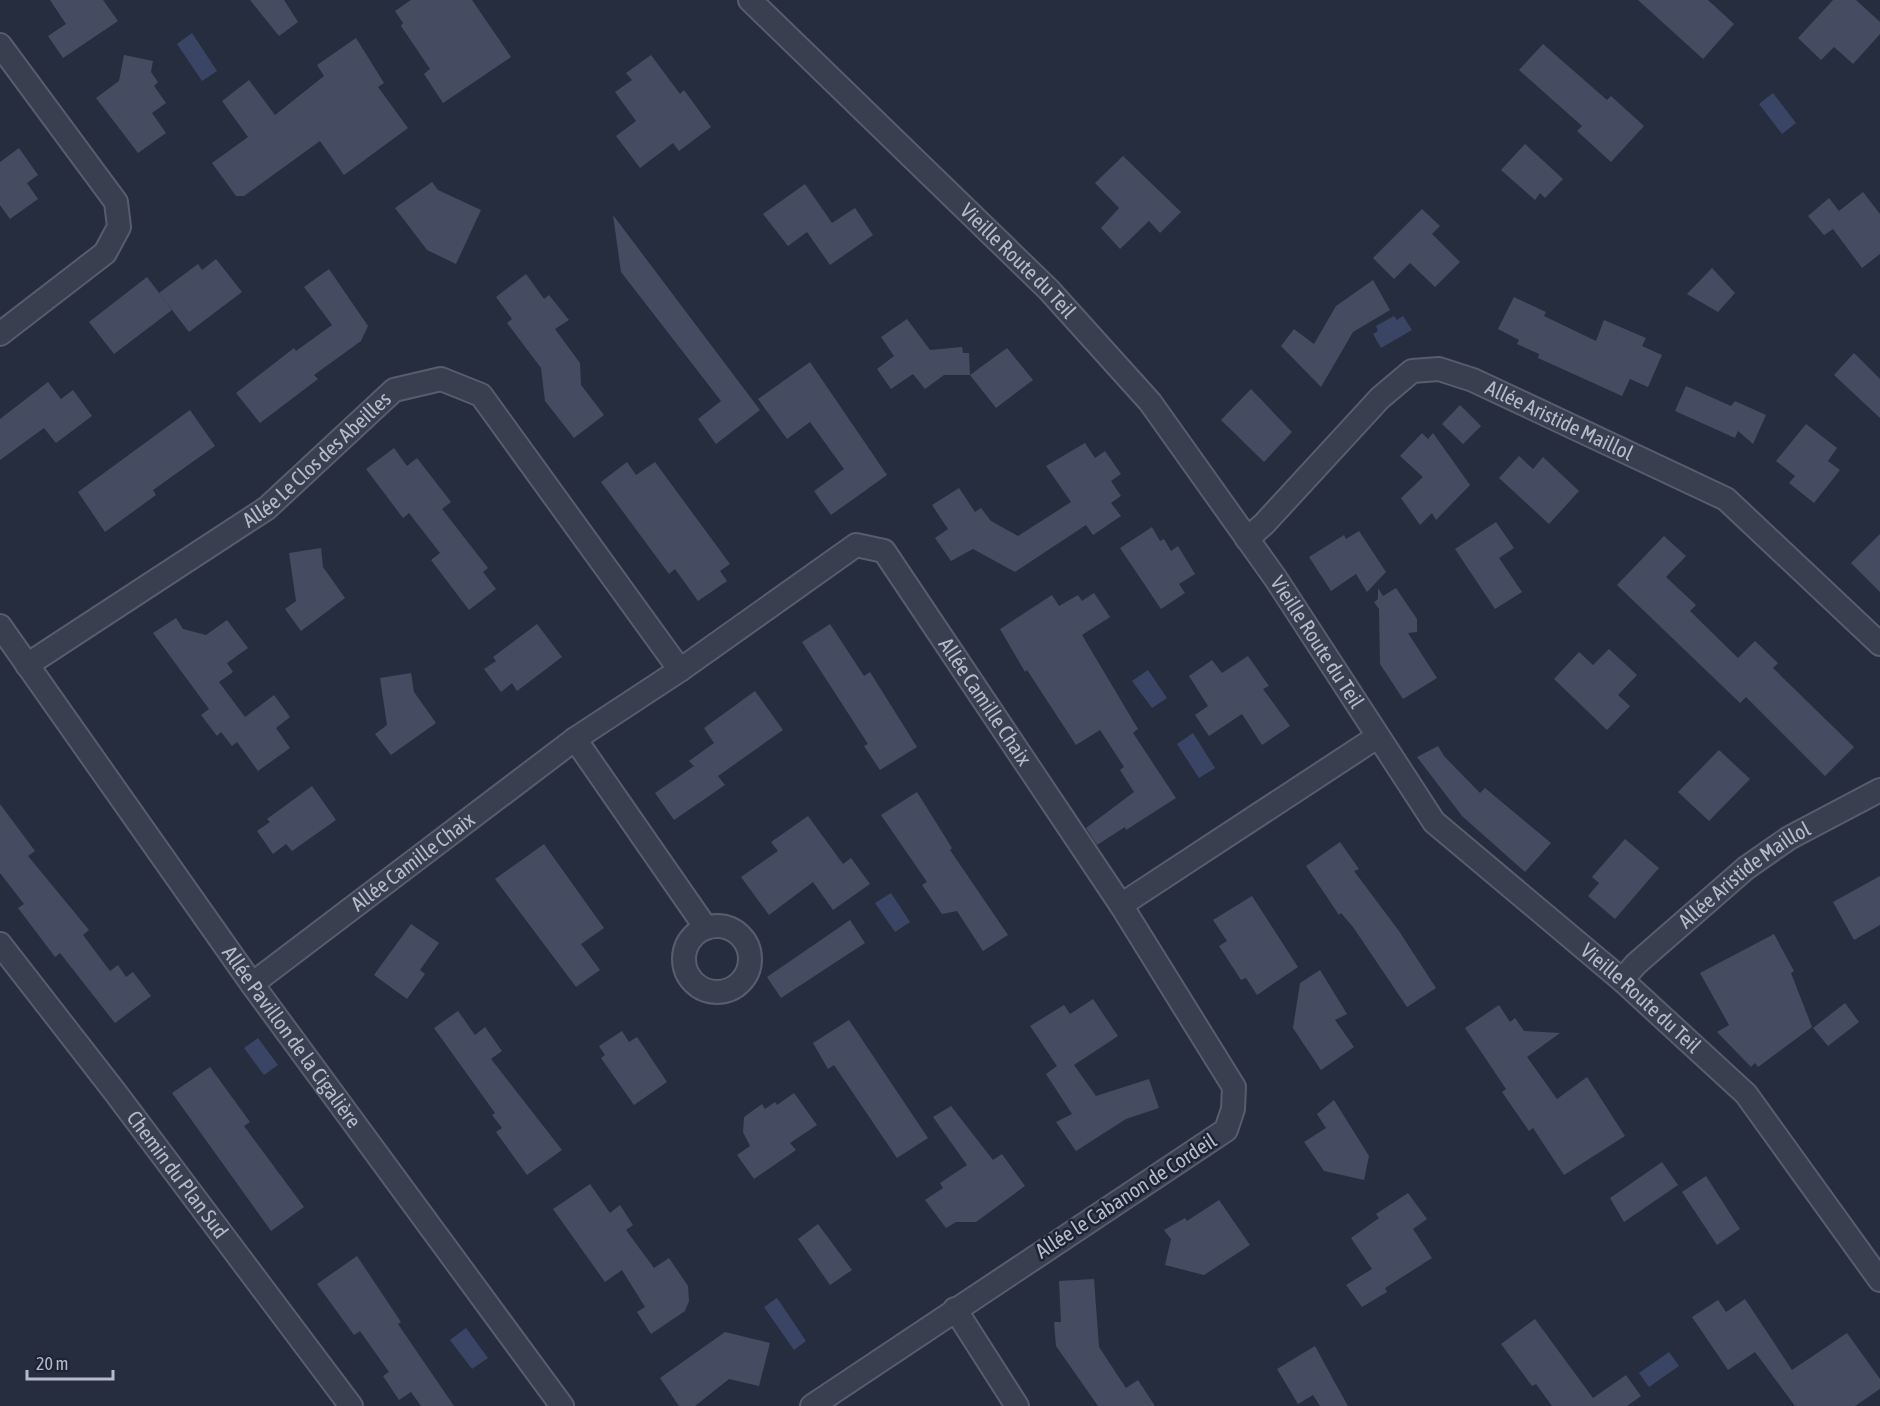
<svg xmlns="http://www.w3.org/2000/svg" width="1880" height="1406" font-family="'Asap Condensed',sans-serif">
  <style>
    .water { fill: #3a4566 }
    .building { fill: #454c61 }
    .lines { fill: none; stroke-linecap: round; stroke-linejoin: round }
    .street-casing { stroke: #585d6d; stroke-width: 26 }
    .street { stroke: #3a3f4f; stroke-width: 22 }
    .labels { text-anchor: middle; stroke-width: 5; stroke-linejoin: round; paint-order: stroke }
    .street-label { font-size: 21px; fill: #b6bbca; stroke: #1f2434 }
  </style>
  <rect width="100%" height="100%" fill="#262d3f"/>
  <!-- water -->
  <g class="water">
    <polygon points="192,33 217,71 202,81 177,44"/>
    <polygon points="1773,93 1796,123 1782,134 1759,104"/>
    <polygon points="1394,316 1397,320 1403,316 1412,330 1381,348 1373,334 1378,331 1376,326"/>
    <polygon points="1148,670 1167,698 1152,708 1132,681"/>
    <polygon points="1193,733 1215,768 1199,778 1177,744"/>
    <polygon points="891,893 910,922 895,932 875,903"/>
    <polygon points="258,1038 278,1065 264,1075 244,1048"/>
    <polygon points="777,1298 806,1341 794,1350 764,1307"/>
    <polygon points="466,1328 488,1358 472,1369 450,1340"/>
    <polygon points="1669,1352 1679,1366 1649,1387 1639,1373"/>
  </g>
  <!-- building -->
  <g class="building">
    <polygon points="50,0 103,0 118,21 63,58 48,36 66,24"/>
    <polygon points="250,0 284,0 298,22 279,36"/>
    <polygon points="411,0 472,0 511,57 443,103 424,74 430,69 401,26 403,23 395,11"/>
    <polygon points="1638,0 1708,0 1734,24 1703,59"/>
    <polygon points="1833,0 1856,0 1880,22 1880,34 1853,64 1834,47 1821,60 1798,38"/>
    <polygon points="356,38 384,83 378,87 408,128 344,175 320,141 244,196 236,196 212,163 248,137 222,101 249,80 275,115 324,76 317,65"/>
    <polygon points="1543,44 1607,100 1611,96 1644,126 1611,162 1577,131 1582,126 1519,70"/>
    <polygon points="124,55 153,61 151,72 158,82 154,86 166,103 152,113 166,133 138,153 96,98 119,81"/>
    <polygon points="651,55 680,94 684,90 711,127 679,151 673,143 640,168 616,136 636,121 615,92 632,80 626,73"/>
    <polygon points="1525,144 1563,179 1545,198 1540,193 1535,200 1501,170"/>
    <polygon points="19,148 38,175 27,183 38,199 10,219 0,205 0,162"/>
    <polygon points="1123,156 1181,212 1160,233 1149,221 1120,249 1101,228 1119,208 1095,183"/>
    <polygon points="432,182 438,190 481,210 456,264 427,250 395,208"/>
    <polygon points="805,184 832,223 855,208 873,235 830,265 807,232 788,246 763,214"/>
    <polygon points="1863,192 1880,214 1880,254 1862,268 1833,229 1824,235 1808,216 1829,198 1839,211"/>
    <polygon points="1422,209 1440,226 1432,234 1460,262 1435,287 1410,263 1394,279 1373,258"/>
    <polygon points="613,215 760,410 716,444 698,419 721,401 621,272"/>
    <polygon points="216,259 242,292 189,332 159,293 198,264 202,270"/>
    <polygon points="1712,268 1735,293 1718,312 1687,294"/>
    <polygon points="329,269 368,326 361,341 314,375 318,379 260,423 236,393 294,348 296,351 332,325 304,287"/>
    <polygon points="526,274 544,299 549,295 569,320 555,329 580,363 581,385 604,415 574,438 545,401 541,368 507,323 512,319 496,297"/>
    <polygon points="147,277 172,310 114,354 89,322"/>
    <polygon points="1373,280 1390,310 1353,332 1321,387 1281,346 1294,329 1314,344 1336,306"/>
    <polygon points="1514,297 1546,312 1544,316 1596,341 1604,320 1646,338 1642,346 1662,355 1648,387 1630,379 1622,396 1538,358 1539,354 1517,344 1519,340 1498,329"/>
    <polygon points="907,319 930,350 962,347 963,353 969,353 970,375 944,375 925,389 913,374 891,389 877,369 894,356 881,337"/>
    <polygon points="1007,348 1033,380 996,408 970,375"/>
    <polygon points="1854,353 1880,379 1880,418 1834,375"/>
    <polygon points="810,362 887,475 831,515 814,491 844,469 810,422 787,439 758,399"/>
    <polygon points="48,382 61,399 73,390 92,416 56,443 44,428 0,460 0,419"/>
    <polygon points="1686,386 1731,406 1735,401 1766,415 1753,444 1738,431 1735,438 1675,411"/>
    <polygon points="1251,389 1292,432 1264,462 1221,420"/>
    <polygon points="1460,405 1481,426 1463,444 1442,424"/>
    <polygon points="190,410 215,446 153,490 156,495 105,532 78,492"/>
    <polygon points="1806,424 1837,448 1828,461 1840,470 1814,503 1789,483 1795,476 1776,461"/>
    <polygon points="1422,433 1428,439 1433,433 1470,485 1436,520 1432,513 1420,525 1401,498 1423,477 1400,456"/>
    <polygon points="1085,443 1095,458 1105,451 1121,474 1111,481 1121,496 1111,503 1121,516 1093,535 1086,525 1015,572 973,549 951,561 935,538 948,529 932,505 959,488 975,512 981,508 991,521 1018,536 1071,502 1046,466"/>
    <polygon points="394,448 407,466 417,458 451,502 442,509 488,568 483,572 496,589 469,610 431,560 440,553 409,513 403,518 366,469"/>
    <polygon points="1519,456 1533,469 1543,457 1579,491 1549,524 1499,478"/>
    <polygon points="627,462 636,475 655,462 730,564 720,571 727,581 698,601 675,569 669,574 601,482"/>
    <polygon points="1496,522 1514,548 1499,558 1522,592 1495,609 1455,549"/>
    <polygon points="1152,527 1160,541 1164,539 1171,551 1178,546 1195,574 1179,584 1185,593 1161,609 1120,548"/>
    <polygon points="1359,531 1386,572 1367,592 1356,574 1331,591 1309,557 1344,535 1346,539"/>
    <polygon points="1880,534 1880,592 1851,563"/>
    <polygon points="1664,536 1686,556 1666,577 1696,605 1690,611 1738,658 1755,641 1778,663 1773,668 1854,747 1825,776 1746,697 1740,703 1617,585"/>
    <polygon points="321,548 323,567 345,598 301,631 285,609 296,601 289,553"/>
    <polygon points="1378,588 1383,596 1396,588 1417,619 1417,632 1408,633 1437,678 1403,699 1380,664 1379,609 1374,602 1378,599"/>
    <polygon points="1094,593 1110,617 1082,635 1138,729 1133,733 1176,798 1126,830 1125,827 1097,845 1086,828 1134,792 1120,770 1124,767 1100,730 1076,745 1027,670 1025,672 1000,629 1052,595 1059,606 1078,595 1082,601"/>
    <polygon points="176,618 183,629 206,635 227,620 248,648 227,663 233,672 219,682 245,717 274,695 290,717 276,728 290,748 258,771 237,742 232,746 221,732 217,736 201,715 209,709 153,633"/>
    <polygon points="537,624 562,657 517,691 512,683 501,692 484,669 496,661 493,657"/>
    <polygon points="830,624 864,676 870,672 917,747 880,770 864,746 868,744 802,642"/>
    <polygon points="1609,649 1637,675 1618,695 1630,706 1607,730 1554,679 1579,652 1593,665"/>
    <polygon points="1248,656 1269,686 1263,689 1290,726 1262,745 1242,714 1209,736 1195,715 1208,706 1189,676 1212,660 1222,673"/>
    <polygon points="411,673 414,692 436,723 391,755 375,734 387,725 380,678"/>
    <polygon points="755,691 783,730 718,776 725,785 674,820 655,793 694,766 689,761 714,743 704,728"/>
    <polygon points="1438,746 1444,756 1480,793 1485,788 1551,843 1525,872 1462,816 1417,757"/>
    <polygon points="1719,750 1750,779 1709,821 1678,792"/>
    <polygon points="312,786 336,820 292,851 286,844 273,854 257,831 270,822 267,819"/>
    <polygon points="917,792 952,848 950,850 1008,935 983,951 957,911 942,914 922,885 927,882 881,815"/>
    <polygon points="0,804 35,851 28,856 89,930 83,935 110,971 118,965 126,977 133,972 151,996 115,1023 60,953 55,957 18,908 24,904 0,873"/>
    <polygon points="808,816 843,864 851,858 870,884 833,910 813,882 769,915 741,877 778,851 771,842"/>
    <polygon points="1625,839 1659,868 1615,919 1588,896 1599,883 1592,877"/>
    <polygon points="1340,842 1359,869 1354,871 1399,931 1436,988 1407,1007 1353,927 1341,913 1339,915 1306,866"/>
    <polygon points="544,844 604,928 581,944 600,970 576,987 495,879"/>
    <polygon points="1880,876 1880,925 1854,940 1833,902"/>
    <polygon points="1252,896 1298,967 1257,995 1246,978 1241,980 1219,946 1227,941 1213,920"/>
    <polygon points="850,920 865,943 781,998 767,977"/>
    <polygon points="411,924 439,943 420,970 425,974 407,999 374,975"/>
    <polygon points="1774,934 1794,971 1791,973 1812,1027 1758,1067 1755,1063 1751,1067 1717,1032 1729,1025 1700,973"/>
    <polygon points="1320,970 1347,1014 1335,1020 1354,1047 1321,1070 1293,1028 1300,983"/>
    <polygon points="1093,999 1118,1036 1074,1065 1096,1096 1149,1079 1159,1108 1126,1119 1076,1151 1056,1122 1072,1114 1046,1074 1057,1066 1030,1026 1064,1005 1070,1014"/>
    <polygon points="1845,1003 1859,1022 1828,1046 1813,1028"/>
    <polygon points="1499,1005 1510,1022 1515,1018 1524,1031 1560,1033 1527,1057 1557,1099 1587,1077 1625,1136 1564,1175 1533,1128 1529,1131 1502,1092 1506,1089 1465,1028"/>
    <polygon points="458,1011 475,1035 485,1027 502,1051 491,1059 562,1150 527,1175 496,1132 502,1128 492,1115 495,1113 434,1028"/>
    <polygon points="849,1020 928,1138 897,1158 834,1065 828,1069 813,1043"/>
    <polygon points="622,1031 629,1042 637,1037 667,1082 634,1105 601,1058 605,1055 599,1046"/>
    <polygon points="210,1067 250,1122 244,1126 304,1207 271,1231 172,1093"/>
    <polygon points="794,1093 817,1125 790,1143 796,1150 754,1179 737,1155 750,1146 743,1132 744,1117 762,1104 765,1109 775,1102 777,1105"/>
    <polygon points="1334,1100 1369,1156 1364,1180 1324,1171 1304,1142 1326,1128 1317,1114"/>
    <polygon points="951,1106 993,1160 1002,1154 1025,1186 976,1222 956,1222 946,1228 925,1200 943,1188 940,1183 967,1165 933,1117"/>
    <polygon points="1662,1162 1678,1185 1624,1222 1610,1198"/>
    <polygon points="1706,1176 1740,1229 1717,1245 1682,1192"/>
    <polygon points="590,1184 610,1213 620,1205 633,1225 626,1230 654,1268 669,1258 688,1286 689,1301 685,1311 651,1334 637,1312 645,1307 622,1270 605,1282 553,1209"/>
    <polygon points="1408,1193 1427,1219 1413,1229 1432,1258 1385,1288 1387,1292 1362,1307 1346,1285 1372,1269 1351,1238 1379,1218 1376,1214"/>
    <polygon points="1219,1200 1250,1245 1204,1275 1165,1265 1171,1239 1164,1230 1185,1218 1187,1221"/>
    <polygon points="818,1224 852,1270 830,1285 798,1239"/>
    <polygon points="357,1256 401,1322 398,1324 454,1406 421,1406 411,1392 399,1400 383,1376 389,1372 360,1331 354,1335 317,1284"/>
    <polygon points="1094,1279 1099,1347 1126,1388 1138,1380 1155,1406 1098,1406 1056,1346 1054,1322 1061,1322 1059,1281"/>
    <polygon points="1745,1299 1792,1370 1847,1333 1880,1379 1880,1389 1855,1406 1795,1406 1755,1352 1728,1370 1692,1317 1718,1300 1726,1312"/>
    <polygon points="1535,1319 1593,1398 1626,1375 1641,1396 1627,1406 1552,1406 1536,1384 1532,1386 1501,1344"/>
    <polygon points="725,1332 770,1343 759,1386 729,1379 695,1406 679,1406 660,1378"/>
    <polygon points="1315,1346 1334,1381 1348,1406 1320,1406 1313,1395 1298,1404 1277,1369"/>
  </g>
  <g class="lines">
    <defs>
      <g id="street">
        <path id="s1" d="M750,0L1049,290L1150,402L1276,579L1434,822L1622,980L1746,1094L1880,1280"/>
        <polyline points="0,45 116,202 119,227 105,253 0,334"/>
        <path id="s2" d="M1247,539L1264,524L1380,398L1412,371L1439,369L1473,380L1726,499L1880,644"/>
        <path id="s3" d="M0,626L252,984L562,1406"/>
        <path id="s4" d="M27,665L267,508L394,390L441,379L481,395L680,670"/>
        <polyline points="575,739 706,928"/>
        <polyline points="1121,905 1377,737"/>
        <circle cx="717" cy="959" r="33"/>
        <path id="s5" d="M0,944L115,1092L351,1406"/>
        <path id="s6" d="M1622,980L1636,964L1746,868L1789,838L1880,790"/>
        <path id="s7" d="M252,984L575,739L680,670L856,545L884,551L1121,905L1234,1087L1233,1109L1226,1130L812,1406"/>
        <polyline points="955,1309 1017,1406"/>
      </g>
    </defs>
    <!-- street casing -->
    <use href="#street" class="street-casing"/>
    <!-- street -->
    <use href="#street" class="street"/>
  </g>
  <g class="labels">
    <!-- street labels -->
    <g class="street-label">
      <text dy="7" stroke="none"><textPath href="#s1" startOffset="374">Vieille Route du Teil</textPath></text>
      <text dy="7" stroke="none"><textPath href="#s2" startOffset="394">Allée Aristide Maillol</textPath></text>
      <text dy="7" stroke="none"><textPath href="#s4" startOffset="356">Allée Le Clos des Abeilles</textPath></text>
      <text dy="7" stroke="none"><textPath href="#s1" startOffset="860">Vieille Route du Teil</textPath></text>
      <text dy="7" stroke="none"><textPath href="#s7" startOffset="957">Allée Camille Chaix</textPath></text>
      <text dy="7" stroke="none"><textPath href="#s7" startOffset="202">Allée Camille Chaix</textPath></text>
      <text dy="7" stroke="none"><textPath href="#s6" startOffset="162">Allée Aristide Maillol</textPath></text>
      <text dy="7" stroke="none"><textPath href="#s1" startOffset="1346">Vieille Route du Teil</textPath></text>
      <text dy="7" stroke="none"><textPath href="#s3" startOffset="504">Allée Pavillon de la Cigalière</textPath></text>
      <text dy="7" stroke="none"><textPath href="#s5" startOffset="291">Chemin du Plan Sud</textPath></text>
      <text transform="translate(1126 1196) rotate(-33)" y="7">Allée le Cabanon de Cordeil</text>
    </g>
  </g>
  <!-- scale -->
  <path d="M27 1370v9h86v-9" fill="none" stroke="#b6bbca" stroke-width="3"/>
  <text x="36" y="1370" font-size="18" fill="#b6bbca" stroke="#1f2434" stroke-width="4.5" paint-order="stroke">20 m</text>
</svg>
